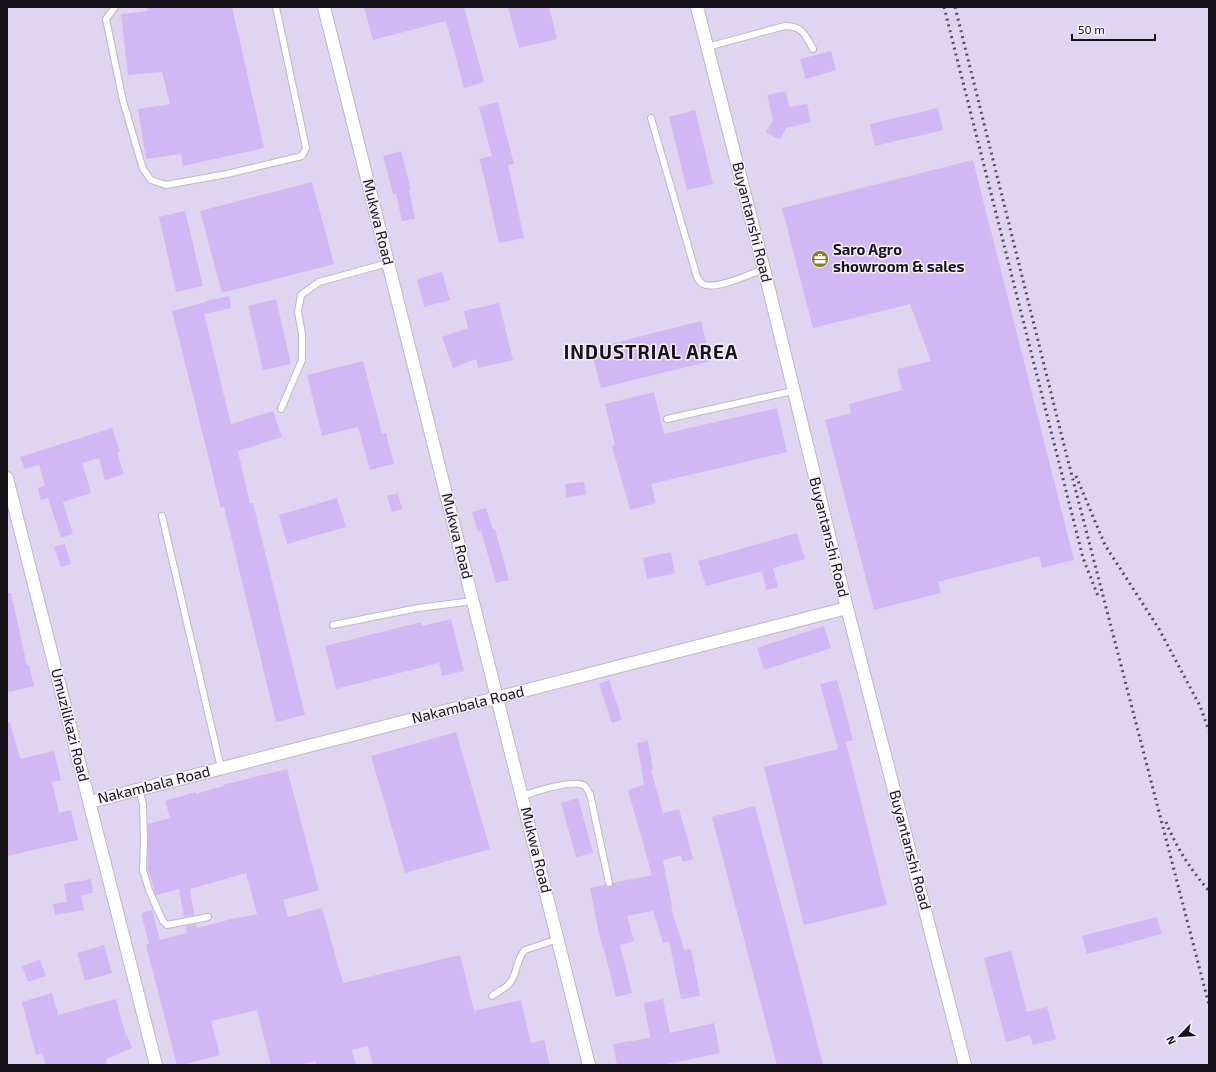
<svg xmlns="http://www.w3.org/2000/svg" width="1216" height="1072" font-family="'Exo 2',sans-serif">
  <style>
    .built { fill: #e0d5f0 }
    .building { fill: #d1b7f3 }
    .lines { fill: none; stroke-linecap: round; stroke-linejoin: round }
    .lane-casing { stroke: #beb6c9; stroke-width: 8 }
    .street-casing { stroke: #beb6c9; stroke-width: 14 }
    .lane { stroke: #fff; stroke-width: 6 }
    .street { stroke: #fff; stroke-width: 12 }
    .rail { stroke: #524d58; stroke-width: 3; stroke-dasharray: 2 4; stroke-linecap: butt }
    .labels { text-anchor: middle; stroke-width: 3; stroke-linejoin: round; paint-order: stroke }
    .street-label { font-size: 15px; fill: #16131a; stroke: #f6f1fd }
    .poi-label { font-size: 15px; font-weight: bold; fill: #16131a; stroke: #f6f1fd; text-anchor: start }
    .district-label { font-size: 19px; font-weight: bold; letter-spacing: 1px; fill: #16131a; stroke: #f6f1fd }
  </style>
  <rect width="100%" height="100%" fill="#eae2f7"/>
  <!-- built -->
  <rect class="built" x="7" y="7" width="1202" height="1058"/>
  <!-- building -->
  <g class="building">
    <polygon points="147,7 232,7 264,148 183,166 181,154 146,159 138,109 170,104 162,72 128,75 121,14 148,11"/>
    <polygon points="364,7 464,7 484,82 464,88 446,21 373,40"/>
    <polygon points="508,7 549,7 557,39 519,48"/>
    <polygon points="831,51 836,70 806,79 800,59"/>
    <polygon points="786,91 789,107 807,104 811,122 786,128 780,140 766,132 773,120 767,95"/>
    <polygon points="498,102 514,164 508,165 524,238 499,243 483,172 479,159 492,156 479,107"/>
    <polygon points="938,108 943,130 875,146 870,124"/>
    <polygon points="695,110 713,184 687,190 669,117"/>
    <polygon points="401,151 411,190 409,190 415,219 402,221 396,194 393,194 383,156"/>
    <polygon points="973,160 1074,560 1042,568 1039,556 938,582 941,593 874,610 825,420 851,413 849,404 902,390 897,369 931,361 910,304 813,328 782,208"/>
    <polygon points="312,182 334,264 222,293 200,211"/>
    <polygon points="185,211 203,286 176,292 159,217"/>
    <polygon points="442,272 450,300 424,307 417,279"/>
    <polygon points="229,296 231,308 204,314 231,424 273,411 282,437 238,451 250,503 253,503 305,715 276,722 224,507 221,508 172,311 206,302 206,301"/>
    <polygon points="276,299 291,364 263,370 248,306"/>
    <polygon points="499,303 513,360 478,368 476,359 453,368 442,337 468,328 464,311"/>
    <polygon points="701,321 711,361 601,388 591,349"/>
    <polygon points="363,361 382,434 386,433 394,464 370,470 358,427 322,436 307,375"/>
    <polygon points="654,392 664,434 777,408 787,452 651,484 656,503 630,510 612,446 615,445 605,404"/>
    <polygon points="112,428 120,452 117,452 124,474 105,480 99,458 82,463 91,493 63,502 73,534 61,538 48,498 41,500 38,488 45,485 39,465 25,469 20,457"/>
    <polygon points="584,482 586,495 566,497 565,484"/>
    <polygon points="398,493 402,509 392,512 387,496"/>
    <polygon points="337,498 346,527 287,544 279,515"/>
    <polygon points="486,508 493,530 495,529 509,580 496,583 481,531 478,532 472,512"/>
    <polygon points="797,533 805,559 773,568 778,587 766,590 762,571 706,586 698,561"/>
    <polygon points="65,544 71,564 61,567 54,547"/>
    <polygon points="671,552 675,573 647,579 643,558"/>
    <polygon points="7,593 11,593 27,666 29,665 34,686 9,692 7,685"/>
    <polygon points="451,619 464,671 442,676 439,663 336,689 325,646 421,622 422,626"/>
    <polygon points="824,626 831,648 764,670 757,648"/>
    <polygon points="609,680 622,719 612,723 599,684"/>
    <polygon points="837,680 853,740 846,742 887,905 804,925 764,767 838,749 820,684"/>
    <polygon points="10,722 20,759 54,751 61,780 52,782 59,813 71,810 78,840 7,856 7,723"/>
    <polygon points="456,732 490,849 405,873 371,756"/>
    <polygon points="648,741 653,769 651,770 663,813 679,809 693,859 683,862 681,855 663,860 672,907 671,907 684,950 691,949 700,996 681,999 669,941 663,943 653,911 627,916 634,941 620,945 632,993 616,997 604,949 603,949 599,934 590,888 605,885 607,887 610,887 612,886 613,883 652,875 628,790 644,785 637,743"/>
    <polygon points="287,769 319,890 283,900 288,917 322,908 343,983 460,955 474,1011 521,1000 531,1043 544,1040 550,1065 373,1065 368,1046 352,1050 356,1065 316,1065 316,1061 300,1065 271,1065 257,1010 211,1021 220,1055 182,1065 177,1065 146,945 149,944 141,913 152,910 160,940 187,933 186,926 196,924 197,928 239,917 239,918 257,914 246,873 190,889 194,915 184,917 179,889 156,895 148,869 148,824 170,818 165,801 196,792 196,794 224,786 223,785"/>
    <polygon points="578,798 593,853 576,857 561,803"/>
    <polygon points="755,806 804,990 823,1065 777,1065 712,817"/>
    <polygon points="91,879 93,893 81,895 84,910 55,915 53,904 67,902 64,884"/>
    <polygon points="1157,917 1162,934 1087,954 1082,936"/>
    <polygon points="104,945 112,973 85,981 77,953"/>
    <polygon points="1011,951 1027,1012 1047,1007 1056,1039 1033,1045 1030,1035 1006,1042 984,958"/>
    <polygon points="40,960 46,976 28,982 22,966"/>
    <polygon points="52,993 58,1015 116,999 126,1036 127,1036 132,1048 106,1059 107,1065 46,1065 42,1053 36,1055 22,1002"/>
    <polygon points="663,999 670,1033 714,1023 720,1053 662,1065 617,1065 613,1044 650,1038 644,1003"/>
  </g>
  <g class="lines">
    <defs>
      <g id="lane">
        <polyline points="115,7 106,19 123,101 143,169 151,180 166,185 227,174 302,156 306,148 276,7"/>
        <path d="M707,47L785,26C803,26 805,35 813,49"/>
        <path d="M651,118L697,277C698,279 701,283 703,284C715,291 752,273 764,269"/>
        <polyline points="281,409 302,360 302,334 298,312 301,295 319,282 388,263"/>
        <polyline points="667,419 793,391"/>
        <polyline points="162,516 221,768"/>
        <polyline points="333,625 418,608 473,601"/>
        <polyline points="139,789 143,804 144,841 143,870 149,890 160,915 163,921 167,925 208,917"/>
        <path d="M522,796C534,792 575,778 585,786C587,788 588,792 590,794L609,883"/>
        <path d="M492,996C497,992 504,989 508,985C518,976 515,960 525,950L558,939"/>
      </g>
      <g id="street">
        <polyline points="324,7 589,1065"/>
        <polyline points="697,7 764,269 847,608 965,1065"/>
        <polyline points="7,478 156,1065"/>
        <polyline points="90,802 847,608"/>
      </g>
    </defs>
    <!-- lane casing -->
    <use href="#lane" class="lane-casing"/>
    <!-- street casing -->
    <use href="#street" class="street-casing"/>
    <!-- lane -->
    <use href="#lane" class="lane"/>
    <!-- street -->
    <use href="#street" class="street"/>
    <!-- rail -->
    <g class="rail">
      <polyline points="944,7 1083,558 1098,596"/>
      <polyline points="955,7 1065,449 1209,1005"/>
      <polyline points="1076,476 1105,545 1159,629 1200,706 1209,731"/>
      <path d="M1166,822C1176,847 1191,870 1209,891"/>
    </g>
  </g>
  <!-- icons -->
  <defs>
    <symbol id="office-disc" viewBox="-11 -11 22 22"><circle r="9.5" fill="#8a7e25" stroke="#f6f1fd"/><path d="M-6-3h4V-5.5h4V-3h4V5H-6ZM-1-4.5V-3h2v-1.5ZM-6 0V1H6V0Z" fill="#fff"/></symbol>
  </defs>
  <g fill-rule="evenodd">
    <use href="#office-disc" x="810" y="249" width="20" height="20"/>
  </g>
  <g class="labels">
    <!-- street labels -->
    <g class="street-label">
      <text transform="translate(378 222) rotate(76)" y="5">Mukwa Road</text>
      <text transform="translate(752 222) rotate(76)" y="5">Buyantanshi Road</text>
      <text transform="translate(457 536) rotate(76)" y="5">Mukwa Road</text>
      <text transform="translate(829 537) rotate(76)" y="5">Buyantanshi Road</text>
      <text transform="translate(468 705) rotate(-14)" y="5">Nakambala Road</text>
      <text transform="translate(70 725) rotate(76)" y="5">Umuzilikazi Road</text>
      <text transform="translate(154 785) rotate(-14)" y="5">Nakambala Road</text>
      <text transform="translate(536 850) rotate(76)" y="5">Mukwa Road</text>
      <text transform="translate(910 850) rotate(75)" y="5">Buyantanshi Road</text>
    </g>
    <!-- poi labels -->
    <g class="poi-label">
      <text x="833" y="255">Saro Agro<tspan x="833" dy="17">showroom &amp; sales</tspan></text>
    </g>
    <!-- district labels -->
    <g class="district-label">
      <text x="651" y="359">INDUSTRIAL AREA</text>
    </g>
  </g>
  <!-- border -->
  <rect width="1216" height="1072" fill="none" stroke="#16131a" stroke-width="16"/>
  <!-- north arrow -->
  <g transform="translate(1180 1036) rotate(245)" stroke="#f6f1fd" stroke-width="3" paint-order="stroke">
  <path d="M0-3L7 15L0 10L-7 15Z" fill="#16131a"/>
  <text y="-6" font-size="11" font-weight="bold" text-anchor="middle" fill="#16131a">N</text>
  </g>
  <!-- scale -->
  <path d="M1072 34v6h83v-6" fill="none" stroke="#16131a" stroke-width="2"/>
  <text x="1078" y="34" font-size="12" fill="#16131a" stroke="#f6f1fd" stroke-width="3" paint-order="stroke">50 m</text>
</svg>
